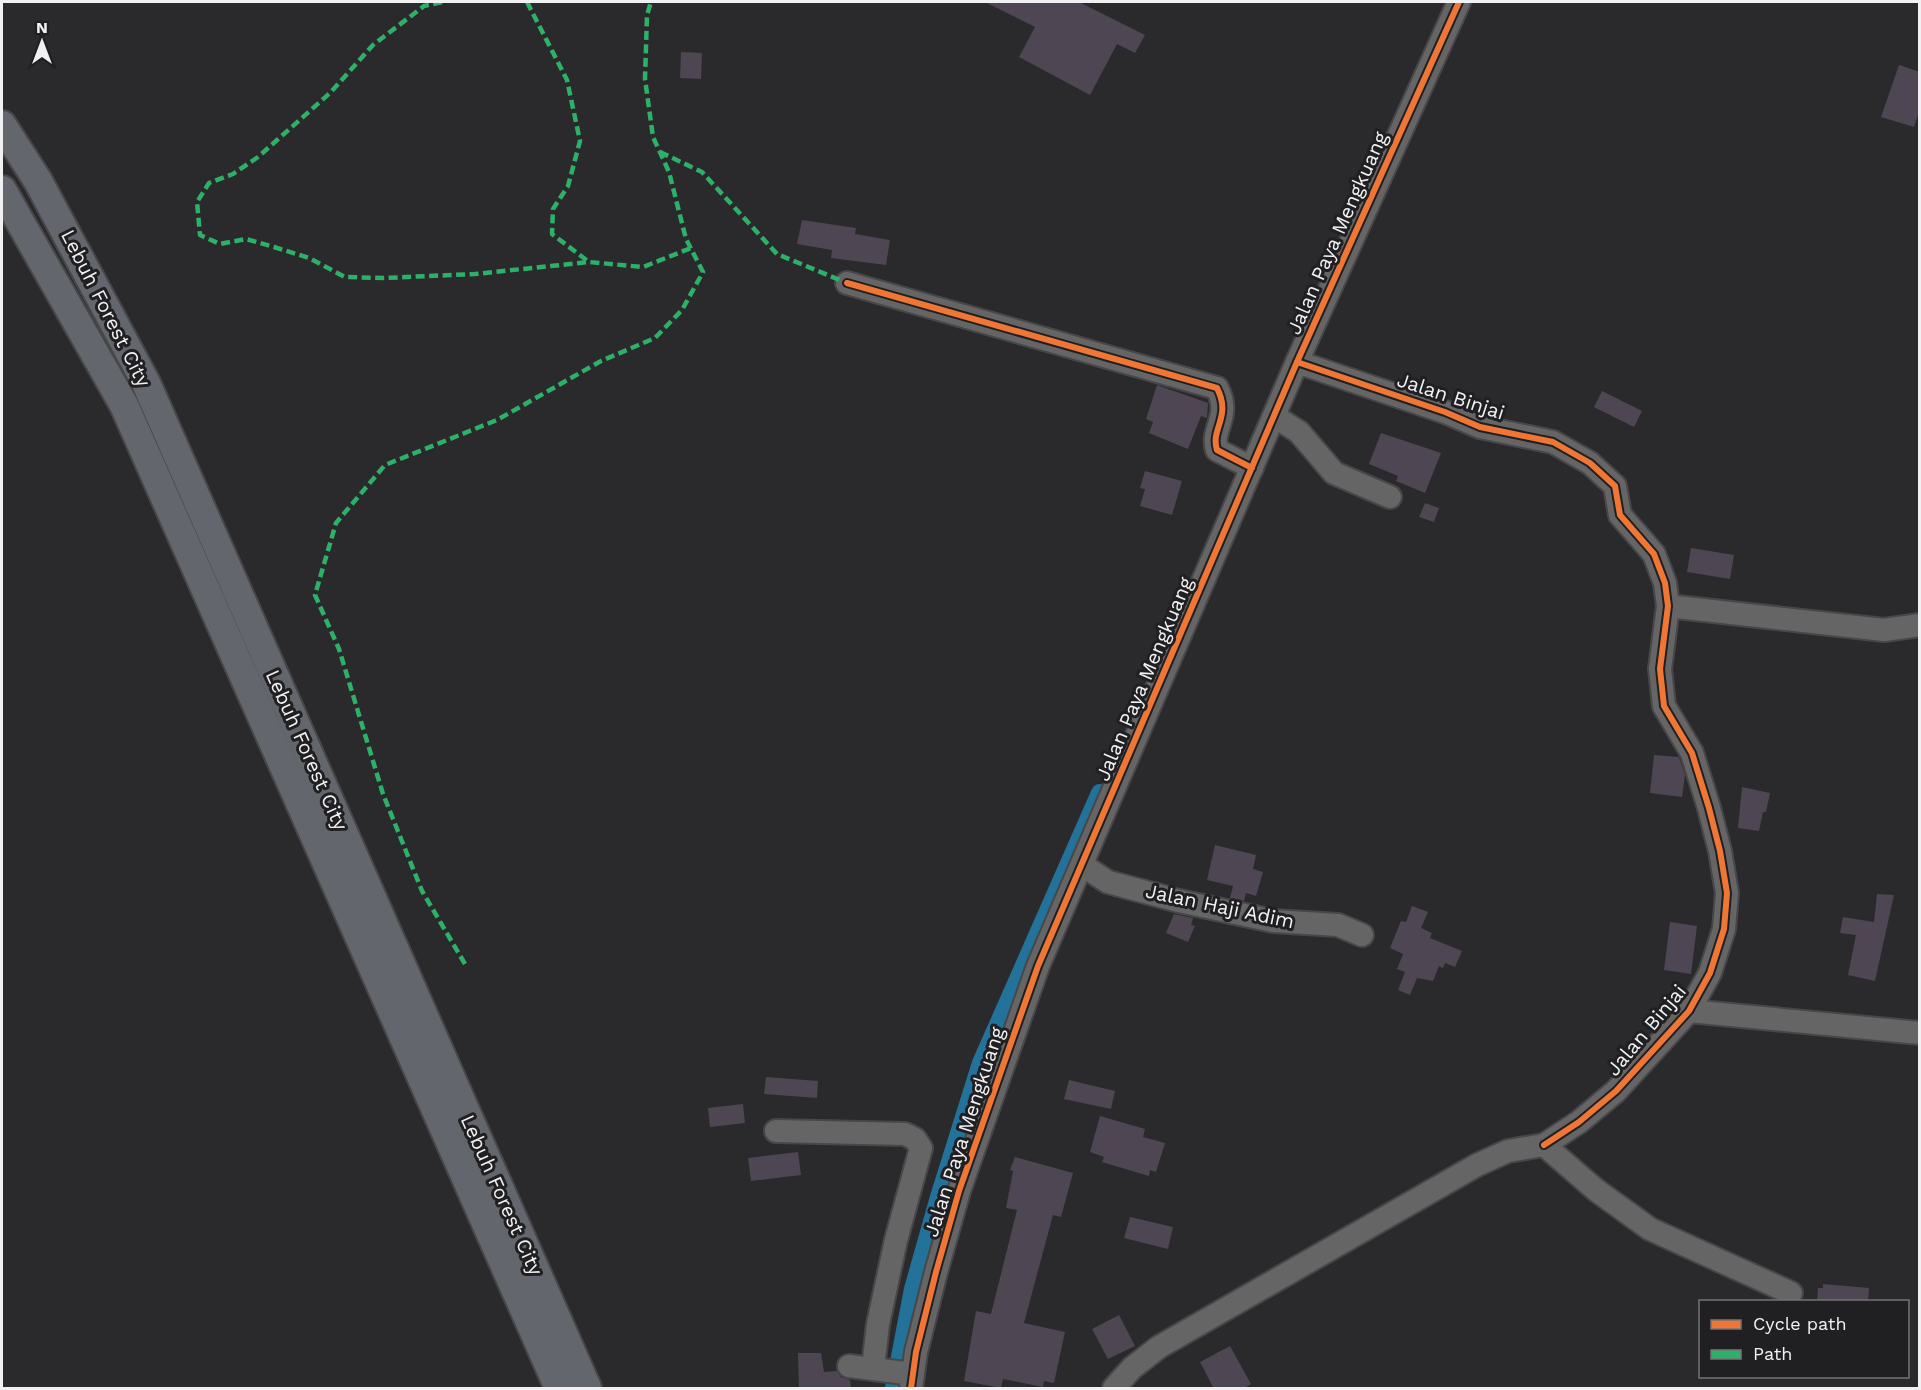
<svg xmlns="http://www.w3.org/2000/svg" width="1921" height="1390" font-family="'Work Sans',sans-serif">
  <style>
    .lines { fill: none; stroke-linecap: round; stroke-linejoin: round }
    .canal { stroke: #23729a; stroke-width: 18 }
    .building { fill: #4e4652 }
    .minor-casing { stroke: #474749; stroke-width: 26 }
    .major-casing { stroke: #474749; stroke-width: 32 }
    .minor { stroke: #656566; stroke-width: 22 }
    .major { stroke: #63666c; stroke-width: 28 }
    .quiet { stroke: #2db169; stroke-width: 4.5; stroke-dasharray: 9 4.5; stroke-linecap: butt }
    .cycleway-casing { stroke: #202023; stroke-width: 10 }
    .cycleway { stroke: #f07635; stroke-width: 6 }
    .labels { text-anchor: middle; stroke-width: 6; stroke-linejoin: round; paint-order: stroke }
    .street-label { font-size: 20px; fill: #f1f0f3; stroke: #202023 }
  </style>
  <rect width="100%" height="100%" fill="#2a2a2c"/>
  <g class="lines">
    <!-- canal -->
    <polyline class="canal" points="894,1388 913,1289 939,1197 981,1063 1100,793"/>
  </g>
  <!-- building -->
  <g class="building">
    <polygon points="985,2 1079,2 1145,35 1135,53 1117,44 1090,95 1019,57 1035,27"/>
    <polygon points="681,52 702,53 701,79 680,78"/>
    <polygon points="1899,65 1920,72 1920,109 1914,127 1881,117"/>
    <polygon points="802,220 856,228 855,234 890,240 886,265 831,258 832,250 797,244"/>
    <polygon points="1157,385 1208,403 1207,418 1201,416 1188,449 1149,433 1153,422 1146,419"/>
    <polygon points="1602,391 1642,411 1634,427 1594,407"/>
    <polygon points="1381,433 1441,453 1425,493 1396,481 1398,476 1369,464"/>
    <polygon points="1145,471 1182,481 1172,515 1140,506 1145,489 1140,488"/>
    <polygon points="1425,503 1439,508 1434,522 1419,517"/>
    <polygon points="1691,548 1734,555 1730,579 1687,572"/>
    <polygon points="1654,755 1679,757 1685,775 1682,797 1650,793"/>
    <polygon points="1742,787 1770,793 1766,812 1763,812 1759,831 1738,828"/>
    <polygon points="1215,845 1256,855 1253,869 1263,872 1256,896 1246,893 1244,901 1230,898 1233,886 1207,880"/>
    <polygon points="1877,894 1894,895 1875,981 1848,975 1856,935 1840,933 1843,917 1874,922"/>
    <polygon points="1412,906 1428,912 1421,928 1432,933 1430,938 1462,951 1455,967 1445,963 1443,968 1439,966 1433,981 1417,978 1410,995 1398,990 1405,972 1397,969 1403,954 1390,948 1401,921 1406,922"/>
    <polygon points="1174,914 1193,918 1191,925 1195,926 1188,942 1166,933"/>
    <polygon points="1670,922 1697,926 1691,974 1664,970"/>
    <polygon points="766,1077 818,1081 817,1098 764,1094"/>
    <polygon points="1069,1080 1115,1091 1111,1109 1064,1099"/>
    <polygon points="743,1104 745,1123 710,1127 708,1108"/>
    <polygon points="1100,1116 1145,1129 1143,1137 1165,1143 1156,1172 1150,1170 1149,1176 1102,1162 1104,1157 1090,1152"/>
    <polygon points="798,1152 801,1175 751,1181 748,1158"/>
    <polygon points="1015,1157 1073,1173 1061,1217 1053,1215 1024,1323 1065,1332 1054,1383 1044,1381 1043,1387 1003,1379 1001,1388 964,1381 976,1311 991,1314 1017,1210 1006,1208 1013,1171 1010,1170"/>
    <polygon points="1130,1217 1173,1227 1168,1249 1124,1238"/>
    <polygon points="1823,1284 1869,1288 1868,1302 1817,1302 1818,1288 1823,1288"/>
    <polygon points="1119,1315 1135,1346 1108,1359 1092,1329"/>
    <polygon points="1230,1346 1251,1384 1243,1389 1214,1389 1200,1362"/>
    <polygon points="798,1353 821,1353 824,1372 837,1371 841,1377 850,1380 851,1389 799,1389"/>
  </g>
  <g class="lines">
    <defs>
      <g id="minor">
        <path d="M847,283L1217,388C1232,417 1210,429 1217,450L1252,468"/>
        <polyline points="1297,362 1445,412 1480,427 1553,442 1590,463 1615,486 1620,515 1654,554 1665,583 1668,606 1660,669 1664,706 1692,753 1709,808 1720,851 1727,893 1724,929 1710,973 1689,1011 1616,1091 1579,1122 1544,1145"/>
        <polyline points="1274,416 1299,432 1334,473 1390,497"/>
        <polyline points="1668,606 1884,630 1920,625"/>
        <polyline points="1082,865 1108,882 1179,901 1273,921 1338,925 1362,935"/>
        <polyline points="1689,1011 1920,1033"/>
        <polyline points="776,1131 905,1134 915,1139 921,1148 896,1240 878,1324 873,1368"/>
        <polyline points="849,1366 913,1374"/>
        <polyline points="911,1388 916,1352 936,1272 959,1191 1038,966 1297,362 1459,2"/>
        <polyline points="1114,1388 1132,1368 1159,1347 1477,1165 1508,1151 1544,1145 1596,1190 1650,1229 1791,1293"/>
      </g>
      <g id="major">
        <polyline points="2,125 38,181 146,383 587,1388"/>
        <polyline points="2,190 124,405 559,1388"/>
      </g>
    </defs>
    <!-- minor casing -->
    <use href="#minor" class="minor-casing"/>
    <!-- major casing -->
    <use href="#major" class="major-casing"/>
    <!-- minor -->
    <use href="#minor" class="minor"/>
    <!-- major -->
    <use href="#major" class="major"/>
    <!-- quiet -->
    <g class="quiet">
      <polyline points="442,2 424,6 373,45 330,93 258,157 233,174 209,183 197,202 200,235 220,244 246,239 274,247 309,258 345,277 384,278 475,274 589,262 643,267 691,248"/>
      <polyline points="527,2 567,80 580,141 568,186 553,209 552,234 589,262"/>
      <polyline points="660,152 702,172 777,254 847,283"/>
      <polyline points="465,964 422,891 383,794 339,649 315,595 336,523 385,465 497,420 601,361 655,338 682,310 703,272 686,239 669,172 653,137 645,79 647,15 651,2"/>
    </g>
    <defs>
      <g id="cycleway">
        <path d="M847,283L1217,388C1232,417 1210,429 1217,450L1252,468"/>
        <polyline points="1297,362 1445,412 1480,427 1553,442 1590,463 1615,486 1620,515 1654,554 1665,583 1668,606 1660,669 1664,706 1692,753 1709,808 1720,851 1727,893 1724,929 1710,973 1689,1011 1616,1091 1579,1122 1544,1145"/>
        <polyline points="911,1388 916,1352 936,1272 959,1191 1038,966 1297,362 1459,2"/>
      </g>
    </defs>
    <!-- cycleway casing -->
    <use href="#cycleway" class="cycleway-casing"/>
    <!-- cycleway -->
    <use href="#cycleway" class="cycleway"/>
  </g>
  <g class="labels">
    <!-- street labels -->
    <g class="street-label">
      <text transform="translate(1337 233) rotate(-66)" y="7">Jalan Paya Mengkuang</text>
      <text transform="translate(106 308) rotate(63)" y="7">Lebuh Forest City</text>
      <text transform="translate(1451 396) rotate(18)" y="7">Jalan Binjai</text>
      <text transform="translate(1144 679) rotate(-67)" y="7">Jalan Paya Mengkuang</text>
      <text transform="translate(307 750) rotate(66)" y="7">Lebuh Forest City</text>
      <text transform="translate(1220 906) rotate(12)" y="7">Jalan Haji Adim</text>
      <text transform="translate(1646 1030) rotate(-50)" y="7">Jalan Binjai</text>
      <text transform="translate(964 1132) rotate(-72)" y="7">Jalan Paya Mengkuang</text>
      <text transform="translate(502 1195) rotate(66)" y="7">Lebuh Forest City</text>
    </g>
  </g>
  <!-- border -->
  <rect width="1921" height="1390" fill="none" stroke="#f1f0f3" stroke-width="6"/>
  <!-- legend -->
  <rect x="1699" y="1300" width="210" height="78" fill="#202023" stroke="#747376" stroke-width="1.5"/>
  <rect x="1711" y="1320" width="30" height="9" fill="#f07635" stroke="#747376" stroke-width="1.5"/>
  <text x="1753" y="1330" font-size="18" fill="#f1f0f3">Cycle path</text>
  <rect x="1711" y="1350" width="30" height="9" fill="#2db169" stroke="#747376" stroke-width="1.5"/>
  <text x="1753" y="1360" font-size="18" fill="#f1f0f3">Path</text>
  <!-- north arrow -->
  <g transform="translate(42 42)" stroke="#202023" stroke-width="4.5" paint-order="stroke">
  <path d="M0-4.5L10 22L0 15L-10 22Z" fill="#f1f0f3"/>
  <text y="-9" font-size="16" font-weight="bold" text-anchor="middle" fill="#f1f0f3">N</text>
  </g>
</svg>
